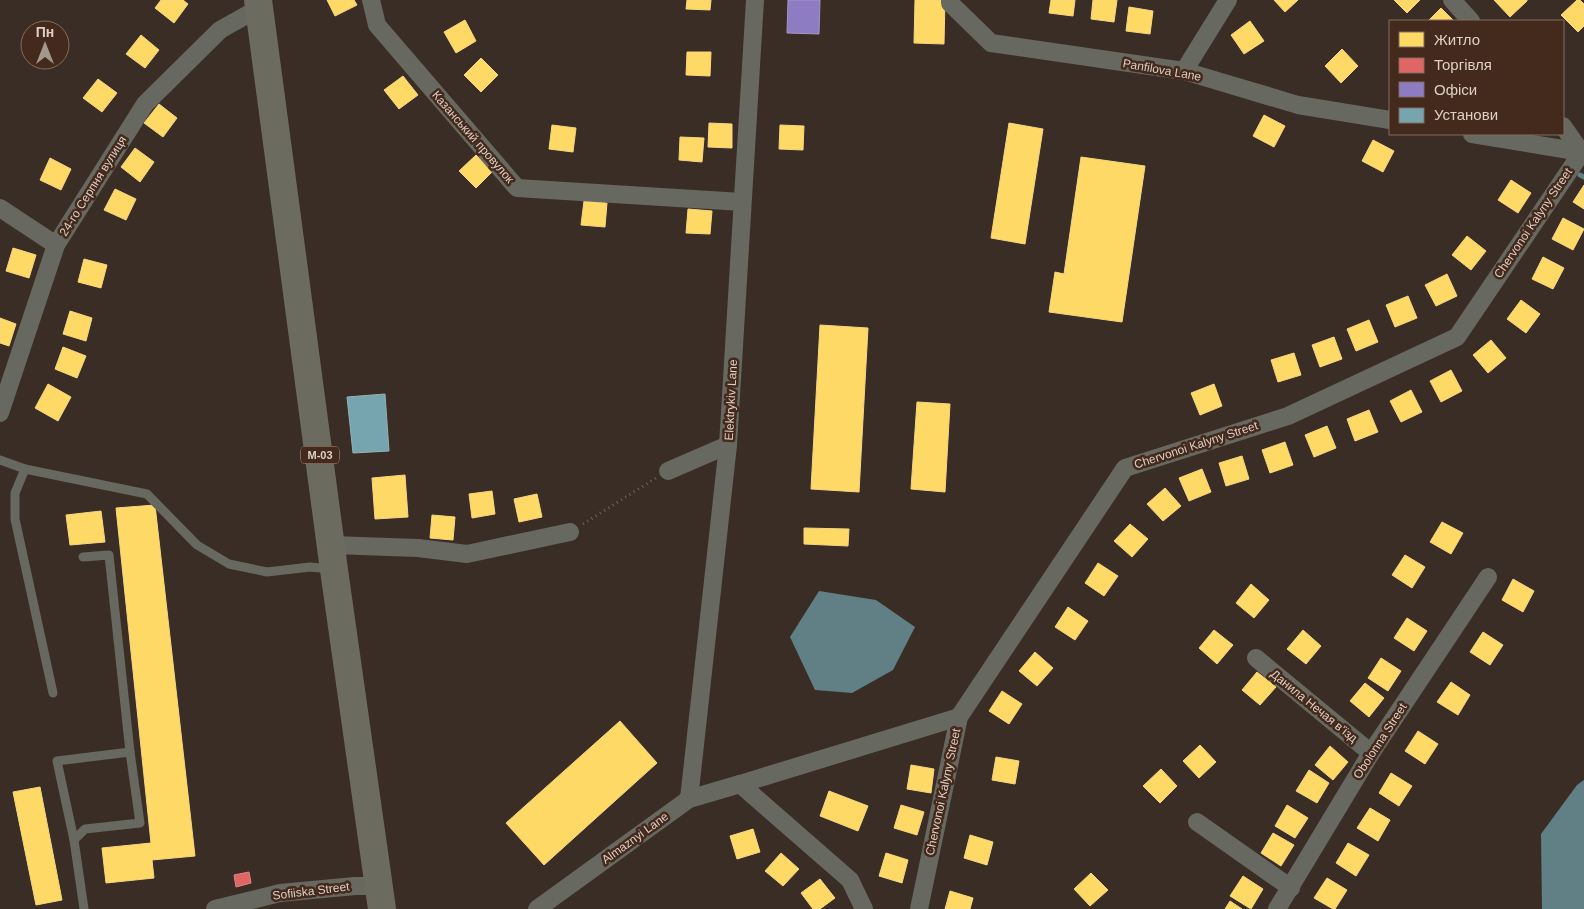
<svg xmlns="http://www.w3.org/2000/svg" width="1584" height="909" font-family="Arial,sans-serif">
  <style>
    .water { fill: #608085 }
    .homes { fill: #ffd966; stroke: #f5d683 }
    .shops { fill: #e06666; stroke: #e08683 }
    .offices { fill: #8e7cc3; stroke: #a695c4 }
    .public { fill: #76a5af; stroke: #96b2b6 }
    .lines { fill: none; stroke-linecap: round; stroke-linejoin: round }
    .stream { stroke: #608085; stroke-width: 5 }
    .path { stroke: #6a6860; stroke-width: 3; stroke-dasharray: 1 4; stroke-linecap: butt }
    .service { stroke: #67685f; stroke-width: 9 }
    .minor { stroke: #67685f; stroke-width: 18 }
    .trunk { stroke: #6c6b60; stroke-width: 28 }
    .labels { text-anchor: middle; stroke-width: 5; stroke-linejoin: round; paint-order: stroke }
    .shield { fill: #432a1c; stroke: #b09e93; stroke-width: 1 }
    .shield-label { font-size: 11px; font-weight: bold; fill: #dfcfc6 }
    .street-label { font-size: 12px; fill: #dfcfc6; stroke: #432a1c }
  </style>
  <rect width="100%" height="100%" fill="#3a2d25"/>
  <!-- water -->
  <g class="water">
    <polygon points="819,591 876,600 915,627 893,670 852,693 815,690 790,637"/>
    <polygon points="1584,780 1584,909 1542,909 1541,834 1577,785"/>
  </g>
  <!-- homes -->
  <g class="homes">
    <polygon points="161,0 183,0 188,4 174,23 155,8"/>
    <polygon points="327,0 354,0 357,5 335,16"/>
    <polygon points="687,0 711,0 710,10 686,9"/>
    <polygon points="915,0 945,0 944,44 914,43"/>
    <polygon points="1051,0 1075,0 1073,16 1049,13"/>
    <polygon points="1093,0 1117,0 1114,22 1091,19"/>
    <polygon points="1274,0 1298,0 1285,12"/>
    <polygon points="1394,0 1420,0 1407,13"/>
    <polygon points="1494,0 1527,0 1527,1 1510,17"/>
    <polygon points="1577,0 1580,0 1584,4 1584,26 1578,32 1561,15"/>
    <polygon points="1129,7 1153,11 1150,34 1126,31"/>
    <polygon points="1441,8 1454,21 1428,21"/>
    <polygon points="465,20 476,41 456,53 444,32"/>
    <polygon points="1250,21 1264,41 1244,54 1231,35"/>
    <polygon points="141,35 159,50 145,68 126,54"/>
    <polygon points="1342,49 1358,66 1341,83 1325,66"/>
    <polygon points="687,52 711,52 710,76 686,75"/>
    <polygon points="481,58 498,75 481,92 464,75"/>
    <polygon points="403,76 418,95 399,109 384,90"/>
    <polygon points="98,79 117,93 102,112 83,98"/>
    <polygon points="159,104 177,118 163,137 144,123"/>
    <polygon points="1264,115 1285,126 1274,147 1253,136"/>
    <polygon points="709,123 732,124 732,148 708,147"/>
    <polygon points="1009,123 1043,129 1025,244 991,238"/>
    <polygon points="552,125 576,128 573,152 549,149"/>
    <polygon points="780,125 804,126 803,150 779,149"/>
    <polygon points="680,137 704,138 702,162 679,160"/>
    <polygon points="1373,140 1394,151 1383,172 1362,161"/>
    <polygon points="135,148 154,162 140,182 121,167"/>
    <polygon points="476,155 493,171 476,188 459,171"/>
    <polygon points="1081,157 1145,166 1122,322 1049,312 1055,272 1064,274"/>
    <polygon points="50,158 71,169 61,190 40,180"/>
    <polygon points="1511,180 1531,193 1518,213 1498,200"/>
    <polygon points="1584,185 1584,209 1573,202"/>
    <polygon points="115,189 136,199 126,220 104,210"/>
    <polygon points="584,201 607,203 605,227 581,225"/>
    <polygon points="688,209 712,211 710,234 686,233"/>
    <polygon points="1563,218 1584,229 1573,250 1552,239"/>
    <polygon points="1467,236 1486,251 1471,270 1452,255"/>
    <polygon points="13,248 36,255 29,278 6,271"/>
    <polygon points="1543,257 1564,268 1553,289 1532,279"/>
    <polygon points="84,259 107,265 101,288 78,282"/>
    <polygon points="1447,274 1457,296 1436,306 1425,285"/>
    <polygon points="1408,296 1417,318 1395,327 1386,305"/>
    <polygon points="1521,300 1540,314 1526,333 1507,319"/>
    <polygon points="70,311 92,318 86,341 63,334"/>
    <polygon points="0,318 16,324 9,346 0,343"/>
    <polygon points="1369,320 1378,342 1356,351 1347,329"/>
    <polygon points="820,325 868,328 859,492 811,489"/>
    <polygon points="1334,337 1342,359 1320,367 1312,345"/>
    <polygon points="1491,340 1506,358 1488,373 1473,355"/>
    <polygon points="63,347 86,356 77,378 55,369"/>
    <polygon points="1294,353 1301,375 1278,382 1271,360"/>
    <polygon points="1451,370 1462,391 1441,402 1430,381"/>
    <polygon points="48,384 71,397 58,421 35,408"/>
    <polygon points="1214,384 1222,406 1200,415 1191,393"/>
    <polygon points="1411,390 1422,412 1401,422 1390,401"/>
    <polygon points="917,402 950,404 945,492 911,489"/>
    <polygon points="1369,410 1378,432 1355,441 1347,419"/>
    <polygon points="1327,426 1336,448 1314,457 1305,435"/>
    <polygon points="1285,442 1293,465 1270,473 1262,450"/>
    <polygon points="1242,456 1249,479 1226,486 1219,463"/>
    <polygon points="1202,469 1211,492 1189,501 1179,478"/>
    <polygon points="405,475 408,517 375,519 372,478"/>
    <polygon points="1165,488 1181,506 1163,521 1147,504"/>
    <polygon points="492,491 495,514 472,518 469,494"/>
    <polygon points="537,494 542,517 519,522 514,499"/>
    <polygon points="155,505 195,856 152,860 154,878 106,883 102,848 151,843 116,508"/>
    <polygon points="101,511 105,542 70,545 66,515"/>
    <polygon points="432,515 455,517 453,540 430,538"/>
    <polygon points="1442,522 1463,533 1451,554 1430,542"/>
    <polygon points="1130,524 1148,539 1132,557 1114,541"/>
    <polygon points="804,528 849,529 848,546 804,544"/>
    <polygon points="1405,555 1425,567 1412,588 1392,575"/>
    <polygon points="1098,563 1118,576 1104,596 1085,583"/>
    <polygon points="1513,579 1534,591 1523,612 1502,600"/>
    <polygon points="1251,584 1269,600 1254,618 1236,603"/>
    <polygon points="1068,607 1088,621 1075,640 1055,627"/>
    <polygon points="1407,618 1427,631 1414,651 1394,638"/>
    <polygon points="1214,630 1233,645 1217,664 1199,648"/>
    <polygon points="1303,630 1321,646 1306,664 1287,649"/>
    <polygon points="1483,632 1503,645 1490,665 1470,652"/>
    <polygon points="1035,652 1053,668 1037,686 1019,671"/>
    <polygon points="1381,658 1401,671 1388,691 1368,678"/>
    <polygon points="1257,672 1276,687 1260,705 1242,690"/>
    <polygon points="1451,682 1470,695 1458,715 1437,702"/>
    <polygon points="1365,683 1384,698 1369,717 1350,701"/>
    <polygon points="1002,691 1022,704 1009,724 989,711"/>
    <polygon points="620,721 657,763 544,865 506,823"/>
    <polygon points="1418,731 1438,744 1425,764 1405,751"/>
    <polygon points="1200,745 1216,762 1199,778 1183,761"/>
    <polygon points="1330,746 1348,762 1333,780 1315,765"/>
    <polygon points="996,757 1019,761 1015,784 992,780"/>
    <polygon points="911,765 934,769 931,793 907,789"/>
    <polygon points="1161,769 1177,786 1160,803 1143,786"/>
    <polygon points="1309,770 1329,783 1317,803 1296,791"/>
    <polygon points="1391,773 1412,786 1399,806 1379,793"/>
    <polygon points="40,787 62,900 36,905 13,792"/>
    <polygon points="829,791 868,806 858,831 820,816"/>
    <polygon points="901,805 924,812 917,835 894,828"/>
    <polygon points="1287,805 1308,818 1295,838 1275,826"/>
    <polygon points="1370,808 1390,820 1378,841 1357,828"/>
    <polygon points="753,829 760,852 737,859 730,836"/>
    <polygon points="1273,833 1294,845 1281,866 1261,853"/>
    <polygon points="970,835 993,842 987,865 964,858"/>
    <polygon points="1348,843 1369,855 1356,876 1336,863"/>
    <polygon points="781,853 799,869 783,886 765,871"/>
    <polygon points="886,853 908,860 902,883 879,876"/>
    <polygon points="1091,873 1108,890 1090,906 1074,889"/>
    <polygon points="1243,876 1263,889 1251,909 1230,896"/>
    <polygon points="1327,878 1347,890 1335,909 1333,909 1314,898"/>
    <polygon points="820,879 835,898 820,909 813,909 801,893"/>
    <polygon points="950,891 973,898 970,909 945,909"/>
    <polygon points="1230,901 1242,909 1225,909"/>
  </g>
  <!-- shops -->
  <polygon class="shops" points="249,872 251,883 236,887 234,875"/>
  <!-- offices -->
  <polygon class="offices" points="788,0 820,0 819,34 787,33"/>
  <!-- public -->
  <polygon class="public" points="385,394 389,451 353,453 347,397"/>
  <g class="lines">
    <!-- stream -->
    <polyline class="stream" points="1580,175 1584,177"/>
    <!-- path -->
    <polyline class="path" points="583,524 656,478"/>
    <!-- service -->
    <g class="service">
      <polyline points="0,460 25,469 147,494 197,545 229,564 267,572 310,567 330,569"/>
      <polyline points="25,469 15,493 15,519 53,693"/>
      <polyline points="83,557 109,555 130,752 140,823 85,829 74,840 84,909"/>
      <polyline points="74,840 57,761 130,752"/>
    </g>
    <!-- minor -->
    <g class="minor">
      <polyline points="371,0 377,25 517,188 742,202"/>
      <polyline points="950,0 950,3 991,43 1184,71 1298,105 1390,120"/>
      <polyline points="1452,0 1471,21"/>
      <polyline points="1184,71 1228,0"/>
      <polyline points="1563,126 1581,152"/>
      <polyline points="1472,134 1581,152"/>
      <polyline points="0,208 56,245"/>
      <polyline points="0,413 56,245 145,104 220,30 259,8"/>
      <polyline points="668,471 728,445"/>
      <polyline points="332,545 418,548 467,554 570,532"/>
      <polyline points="1256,658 1371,753"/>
      <polyline points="740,784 959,717"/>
      <polyline points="689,799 728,445 755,0"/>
      <polyline points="1197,822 1291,888"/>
      <polyline points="215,909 280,893 355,886 379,886"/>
      <polyline points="537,909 689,799 740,784 850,880 864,909"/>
      <polyline points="919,909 959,717 1125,468 1288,416 1457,337 1584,149"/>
      <polyline points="1277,909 1371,753 1488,577"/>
    </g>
    <!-- trunk -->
    <polyline class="trunk" points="258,0 334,570 382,909"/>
  </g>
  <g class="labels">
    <!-- shield labels -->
    <rect class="shield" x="301" y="446.5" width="38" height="17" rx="4"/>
    <g class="shield-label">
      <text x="320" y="459">М-03</text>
    </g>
    <!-- street labels -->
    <g class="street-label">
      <text transform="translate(1162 70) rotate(10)" y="4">Panfilova Lane</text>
      <text transform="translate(473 137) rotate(49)" y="4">Казанський провулок</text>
      <text transform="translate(93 186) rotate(-58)" y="4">24-го Серпня вулиця</text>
      <text transform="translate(1533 223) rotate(-56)" y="4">Chervonoi Kalyny Street</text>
      <text transform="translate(731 400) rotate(-87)" y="4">Elektrykiv Lane</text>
      <text transform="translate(1196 445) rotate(-18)" y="4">Chervonoi Kalyny Street</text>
      <text transform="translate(1314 706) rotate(39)" y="4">Данила Нечая в’їзд</text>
      <text transform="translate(1380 741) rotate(-57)" y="4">Obolonna Street</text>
      <text transform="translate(943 792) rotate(-78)" y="4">Chervonoi Kalyny Street</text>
      <text transform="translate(635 838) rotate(-36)" y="4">Almaznyi Lane</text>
      <text transform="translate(311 891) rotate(-7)" y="4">Sofiiska Street</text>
    </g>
  </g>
  <!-- legend -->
  <rect x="1389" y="20" width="175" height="115" fill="#432a1c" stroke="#816c60"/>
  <rect x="1399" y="32" width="25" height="15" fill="#ffd966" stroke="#816c60"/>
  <text x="1434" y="45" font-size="15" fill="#dfcfc6">Житло</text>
  <rect x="1399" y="58" width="25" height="15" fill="#e06666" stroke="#816c60"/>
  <text x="1434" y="70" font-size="15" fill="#dfcfc6">Торгівля</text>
  <rect x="1399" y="82" width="25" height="15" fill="#8e7cc3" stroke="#816c60"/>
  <text x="1434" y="95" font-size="15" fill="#dfcfc6">Офіси</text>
  <rect x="1399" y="108" width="25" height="15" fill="#76a5af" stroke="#816c60"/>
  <text x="1434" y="120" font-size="15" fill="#dfcfc6">Установи</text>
  <!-- north arrow -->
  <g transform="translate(45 45)"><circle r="24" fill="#432a1c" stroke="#816c60"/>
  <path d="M0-4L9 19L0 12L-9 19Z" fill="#a5968e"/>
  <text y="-8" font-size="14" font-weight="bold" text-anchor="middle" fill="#dfcfc6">Пн</text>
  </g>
</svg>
